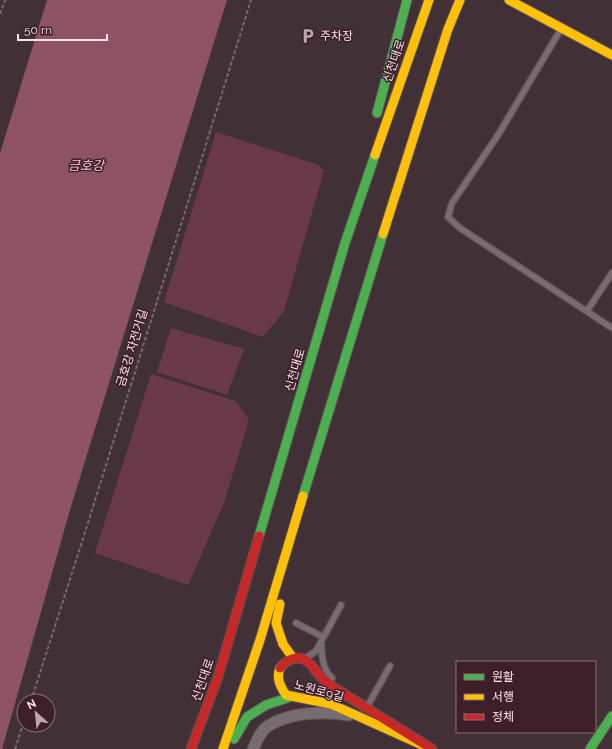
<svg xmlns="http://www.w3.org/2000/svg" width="612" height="749" font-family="Raleway,'Noto Sans KR',sans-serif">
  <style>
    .green { fill: #693949 }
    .water { fill: #8d5365 }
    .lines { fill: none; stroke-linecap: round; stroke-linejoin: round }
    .lane-casing { stroke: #5e4f54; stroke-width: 8 }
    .street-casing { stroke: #5e4f54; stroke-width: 13 }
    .fast-casing { stroke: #5e4f54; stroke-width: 11 }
    .slow-casing { stroke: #5e4f54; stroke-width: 11 }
    .jam-casing { stroke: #5e4f54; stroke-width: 11 }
    .path { stroke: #76686d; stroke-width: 2; stroke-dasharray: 4 2; stroke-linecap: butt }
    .lane { stroke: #796c70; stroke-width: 5.5 }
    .street { stroke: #796c70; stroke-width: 11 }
    .fast { stroke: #4caf50; stroke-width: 9 }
    .slow { stroke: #ffc107; stroke-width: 9 }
    .jam { stroke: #c62828; stroke-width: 9 }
    .labels { text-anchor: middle; stroke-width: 3; stroke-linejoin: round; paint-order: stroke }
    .poi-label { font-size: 12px; fill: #fce6ec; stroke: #3d1f29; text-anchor: start }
    .street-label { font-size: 12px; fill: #fce6ec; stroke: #3d1f29 }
    .water-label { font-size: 13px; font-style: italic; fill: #ffc5d6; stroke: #3d1f29 }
  </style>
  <rect width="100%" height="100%" fill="#413036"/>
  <!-- green -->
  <g class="green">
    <polygon points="216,132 319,165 324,171 284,311 263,337 164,302"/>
    <polygon points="171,328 244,349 227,395 157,372"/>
    <polygon points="151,374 236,401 249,420 224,503 188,585 95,553"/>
  </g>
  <!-- water -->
  <polygon class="water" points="47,0 227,0 70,510 2,749 0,749 0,153"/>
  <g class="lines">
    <defs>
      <g id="lane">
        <polyline points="561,29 498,135 452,203 448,217 460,228 612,328"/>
        <polyline points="587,311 612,273"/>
        <polyline points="296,623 323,637"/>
        <path d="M321,642C322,656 322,668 332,678"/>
        <polyline points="305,658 309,656 316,651 341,605"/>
        <polyline points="367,707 390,666"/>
      </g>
      <path id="street" d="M253,749C257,741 260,731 268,726C290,712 323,711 349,715"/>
      <g id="fast">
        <polyline points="377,113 407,0"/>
        <polyline points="303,496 383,234"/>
        <polyline points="259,536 345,243 375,155"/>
        <polyline points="234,739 247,717 266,705 290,697"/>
        <polyline points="590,749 612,716"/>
      </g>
      <g id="slow">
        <polyline points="509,0 612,55"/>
        <polyline points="375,155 429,0"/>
        <polyline points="383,234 448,29 460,0"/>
        <polyline points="280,604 276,623 283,644 293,658"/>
        <path d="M280,668C276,678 280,686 286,695L331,704L431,749"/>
        <polyline points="223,749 260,640 303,496"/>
      </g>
      <g id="jam">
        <path d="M280,668C287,659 299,654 308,662C313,666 316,672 321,677C324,681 329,683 333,687L432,749"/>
        <polyline points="191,749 218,677 259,536"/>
      </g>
    </defs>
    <!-- lane casing -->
    <use href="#lane" class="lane-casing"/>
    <!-- street casing -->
    <use href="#street" class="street-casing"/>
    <!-- fast casing -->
    <use href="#fast" class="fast-casing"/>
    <!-- slow casing -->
    <use href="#slow" class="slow-casing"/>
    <!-- jam casing -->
    <use href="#jam" class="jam-casing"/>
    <!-- path -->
    <g class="path">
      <polyline points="0,14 5,0"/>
      <polyline points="31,701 87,526 251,0"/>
      <polyline points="15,749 24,721"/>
    </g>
    <!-- lane -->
    <use href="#lane" class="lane"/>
    <!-- street -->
    <use href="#street" class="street"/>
    <!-- fast -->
    <use href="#fast" class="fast"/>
    <!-- slow -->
    <use href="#slow" class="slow"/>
    <!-- jam -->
    <use href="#jam" class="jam"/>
  </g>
  <!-- icons -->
  <defs>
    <symbol id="parking-bare" viewBox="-9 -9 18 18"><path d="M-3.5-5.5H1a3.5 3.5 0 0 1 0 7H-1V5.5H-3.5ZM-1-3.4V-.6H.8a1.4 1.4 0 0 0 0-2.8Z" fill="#bba6ac" stroke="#3d1f29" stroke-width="2.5" paint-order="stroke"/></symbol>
  </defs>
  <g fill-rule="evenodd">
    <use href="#parking-bare" x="297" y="25" width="22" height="22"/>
  </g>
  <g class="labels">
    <!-- poi labels -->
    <g class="poi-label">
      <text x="320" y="40">주차장</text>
    </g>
    <!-- street labels -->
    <g class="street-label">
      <text transform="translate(394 61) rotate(-71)" y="4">신천대로</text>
      <text transform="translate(132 348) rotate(-73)" y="4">금호강 자전거길</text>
      <text transform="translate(295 370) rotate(-74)" y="4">신천대로</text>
      <text transform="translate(203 680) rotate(-71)" y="4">신천대로</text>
      <text transform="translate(319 691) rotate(15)" y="4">노원로9길</text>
    </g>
    <!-- water labels -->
    <g class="water-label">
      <text x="86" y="170">금호강</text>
    </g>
  </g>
  <!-- legend -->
  <rect x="456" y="661" width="140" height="72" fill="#3d1f29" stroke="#896f77"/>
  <rect x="464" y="674" width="20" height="6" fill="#4caf50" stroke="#896f77"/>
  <text x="492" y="681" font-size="12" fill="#fce6ec">원활</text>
  <rect x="464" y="694" width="20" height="6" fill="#ffc107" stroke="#896f77"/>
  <text x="492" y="701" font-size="12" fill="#fce6ec">서행</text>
  <rect x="464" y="714" width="20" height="6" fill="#c62828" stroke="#896f77"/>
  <text x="492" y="721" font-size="12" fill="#fce6ec">정체</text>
  <!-- north arrow -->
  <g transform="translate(36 713) rotate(333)"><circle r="19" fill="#3d1f29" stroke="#896f77"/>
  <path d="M0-3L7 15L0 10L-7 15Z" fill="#bba6ac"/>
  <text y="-6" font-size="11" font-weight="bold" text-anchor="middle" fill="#fce6ec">N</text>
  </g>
  <!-- scale -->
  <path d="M18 34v6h89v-6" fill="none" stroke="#fce6ec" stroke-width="2"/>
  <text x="24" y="34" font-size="12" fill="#fce6ec" stroke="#3d1f29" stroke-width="3" paint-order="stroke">50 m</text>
</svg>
